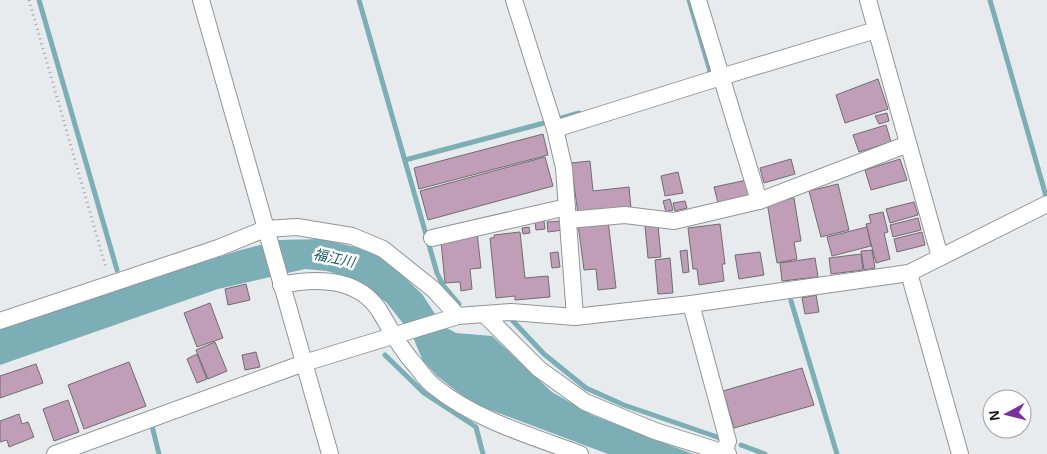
<svg xmlns="http://www.w3.org/2000/svg" width="1047" height="454" font-family="Arial,'Noto Sans JP',sans-serif">
  <style>
    .water { fill: #7bafb5 }
    .lines { fill: none; stroke-linecap: round; stroke-linejoin: round }
    .stream { stroke: #7bafb5; stroke-width: 5 }
    .building { fill: #c19eb8; stroke: #706c6f }
    .street-casing { stroke: #919497; stroke-width: 18 }
    .path { stroke: #a2a5a7; stroke-width: 3; stroke-dasharray: 1 4; stroke-linecap: butt }
    .street { stroke: #fff; stroke-width: 16 }
    .labels { text-anchor: middle; stroke-width: 5; stroke-linejoin: round; paint-order: stroke }
    .water-label { font-size: 14px; font-style: italic; fill: #135b63; stroke: #fff }
  </style>
  <rect width="100%" height="100%" fill="#e7ebee"/>
  <!-- water -->
  <polygon class="water" points="321,239 359,248 386,260 422,294 443,326 456,333 492,336 552,392 592,415 693,454 608,454 472,403 437,376 423,361 412,335 387,303 354,279 327,271 305,269 218,289 0,365 0,329 237,251 279,240"/>
  <g class="lines">
    <!-- stream -->
    <g class="stream">
      <polyline points="39,0 117,270"/>
      <polyline points="359,0 437,273 443,285 459,304"/>
      <polyline points="689,0 710,71 707,76"/>
      <polyline points="990,0 1046,196"/>
      <polyline points="558,119 579,113"/>
      <polyline points="405,160 544,123"/>
      <polyline points="791,301 837,454"/>
      <polyline points="512,320 544,354 586,388 624,405 723,439"/>
      <polyline points="385,355 424,393 476,427 483,454"/>
      <polyline points="152,426 159,454"/>
      <polyline points="741,445 765,454"/>
    </g>
  </g>
  <!-- building -->
  <g class="building">
    <polygon points="878,79 888,109 845,123 836,95"/>
    <polygon points="887,113 889,121 879,124 875,116"/>
    <polygon points="886,125 891,142 859,152 853,135"/>
    <polygon points="543,134 548,155 419,189 414,168"/>
    <polygon points="545,157 553,186 428,220 420,191"/>
    <polygon points="791,159 795,174 764,183 760,168"/>
    <polygon points="900,159 907,180 871,190 865,170"/>
    <polygon points="590,161 593,191 629,187 631,209 578,214 571,163"/>
    <polygon points="678,172 683,193 665,196 661,176"/>
    <polygon points="747,180 751,196 718,203 714,187"/>
    <polygon points="838,184 849,230 821,237 809,191"/>
    <polygon points="794,198 801,241 794,242 797,259 777,263 767,202"/>
    <polygon points="670,199 673,210 666,212 663,201"/>
    <polygon points="685,201 687,208 675,211 673,203"/>
    <polygon points="914,202 918,215 890,223 886,209"/>
    <polygon points="883,212 888,232 884,233 890,259 876,263 866,224 871,223 869,215"/>
    <polygon points="918,218 921,230 893,237 890,225"/>
    <polygon points="608,220 616,288 598,290 596,269 584,270 578,224"/>
    <polygon points="544,221 545,229 536,230 535,222"/>
    <polygon points="561,221 563,230 548,232 547,222"/>
    <polygon points="720,224 725,264 722,264 724,281 699,285 697,269 693,269 688,228"/>
    <polygon points="658,225 661,257 648,258 645,226"/>
    <polygon points="529,227 530,233 523,234 522,228"/>
    <polygon points="867,227 871,246 832,256 827,237"/>
    <polygon points="477,232 481,268 470,269 472,289 461,291 460,282 445,283 441,241"/>
    <polygon points="520,232 525,278 548,276 550,297 515,300 515,296 496,298 490,238 494,238 494,235"/>
    <polygon points="922,232 925,245 897,252 894,239"/>
    <polygon points="687,250 689,272 683,273 680,251"/>
    <polygon points="872,250 875,268 864,270 861,251"/>
    <polygon points="558,252 560,267 552,268 550,253"/>
    <polygon points="760,252 764,275 739,279 735,255"/>
    <polygon points="861,254 863,270 831,274 829,258"/>
    <polygon points="670,258 673,293 658,294 655,260"/>
    <polygon points="815,258 818,277 782,281 780,263"/>
    <polygon points="246,284 250,300 228,305 225,289"/>
    <polygon points="816,295 819,312 805,314 802,298"/>
    <polygon points="210,303 223,338 197,347 184,313"/>
    <polygon points="215,342 227,371 208,379 196,350"/>
    <polygon points="256,352 260,367 245,370 242,355"/>
    <polygon points="197,354 207,379 197,383 187,359"/>
    <polygon points="129,362 146,406 84,429 68,385"/>
    <polygon points="36,364 43,383 0,398 0,376"/>
    <polygon points="802,368 814,405 734,428 723,391"/>
    <polygon points="68,400 79,432 54,441 43,409"/>
    <polygon points="19,414 22,424 28,422 34,437 9,447 7,440 0,442 0,421"/>
  </g>
  <g class="lines">
    <defs>
      <g id="street">
        <polyline points="201,0 330,454"/>
        <polyline points="514,0 555,129 564,168 575,317"/>
        <polyline points="698,0 759,201"/>
        <polyline points="868,0 940,257"/>
        <polyline points="555,129 721,77 876,30"/>
        <polyline points="568,220 625,215 674,221 759,201 908,144"/>
        <polyline points="432,238 567,207"/>
        <polyline points="909,273 960,454"/>
        <path d="M281,285C315,278 357,277 379,310C391,330 401,350 417,367C422,374 428,382 435,387C476,420 531,436 580,454"/>
        <polyline points="691,304 728,441 724,453"/>
        <polyline points="484,314 539,369 585,402 655,431 728,454"/>
        <polyline points="0,321 218,248 265,229 297,227 352,236 383,249 433,289 458,316"/>
        <polyline points="55,454 304,363 458,316 511,312 575,317 691,304 909,273 1047,204"/>
      </g>
    </defs>
    <!-- street casing -->
    <use href="#street" class="street-casing"/>
    <!-- path -->
    <polyline class="path" points="29,0 106,268"/>
    <!-- street -->
    <use href="#street" class="street"/>
  </g>
  <g class="labels">
    <!-- water labels -->
    <g class="water-label">
      <text transform="translate(334 258) rotate(12)" y="5">福江川</text>
    </g>
  </g>
  <!-- north arrow -->
  <g transform="translate(1007 414) rotate(263)"><circle r="24" fill="#ffffff" stroke="#9fa0a0"/>
  <path d="M0-4L9 19L0 12L-9 19Z" fill="#7c2d9e"/>
  <text y="-8" font-size="14" font-weight="bold" text-anchor="middle" fill="#101112">N</text>
  </g>
</svg>
